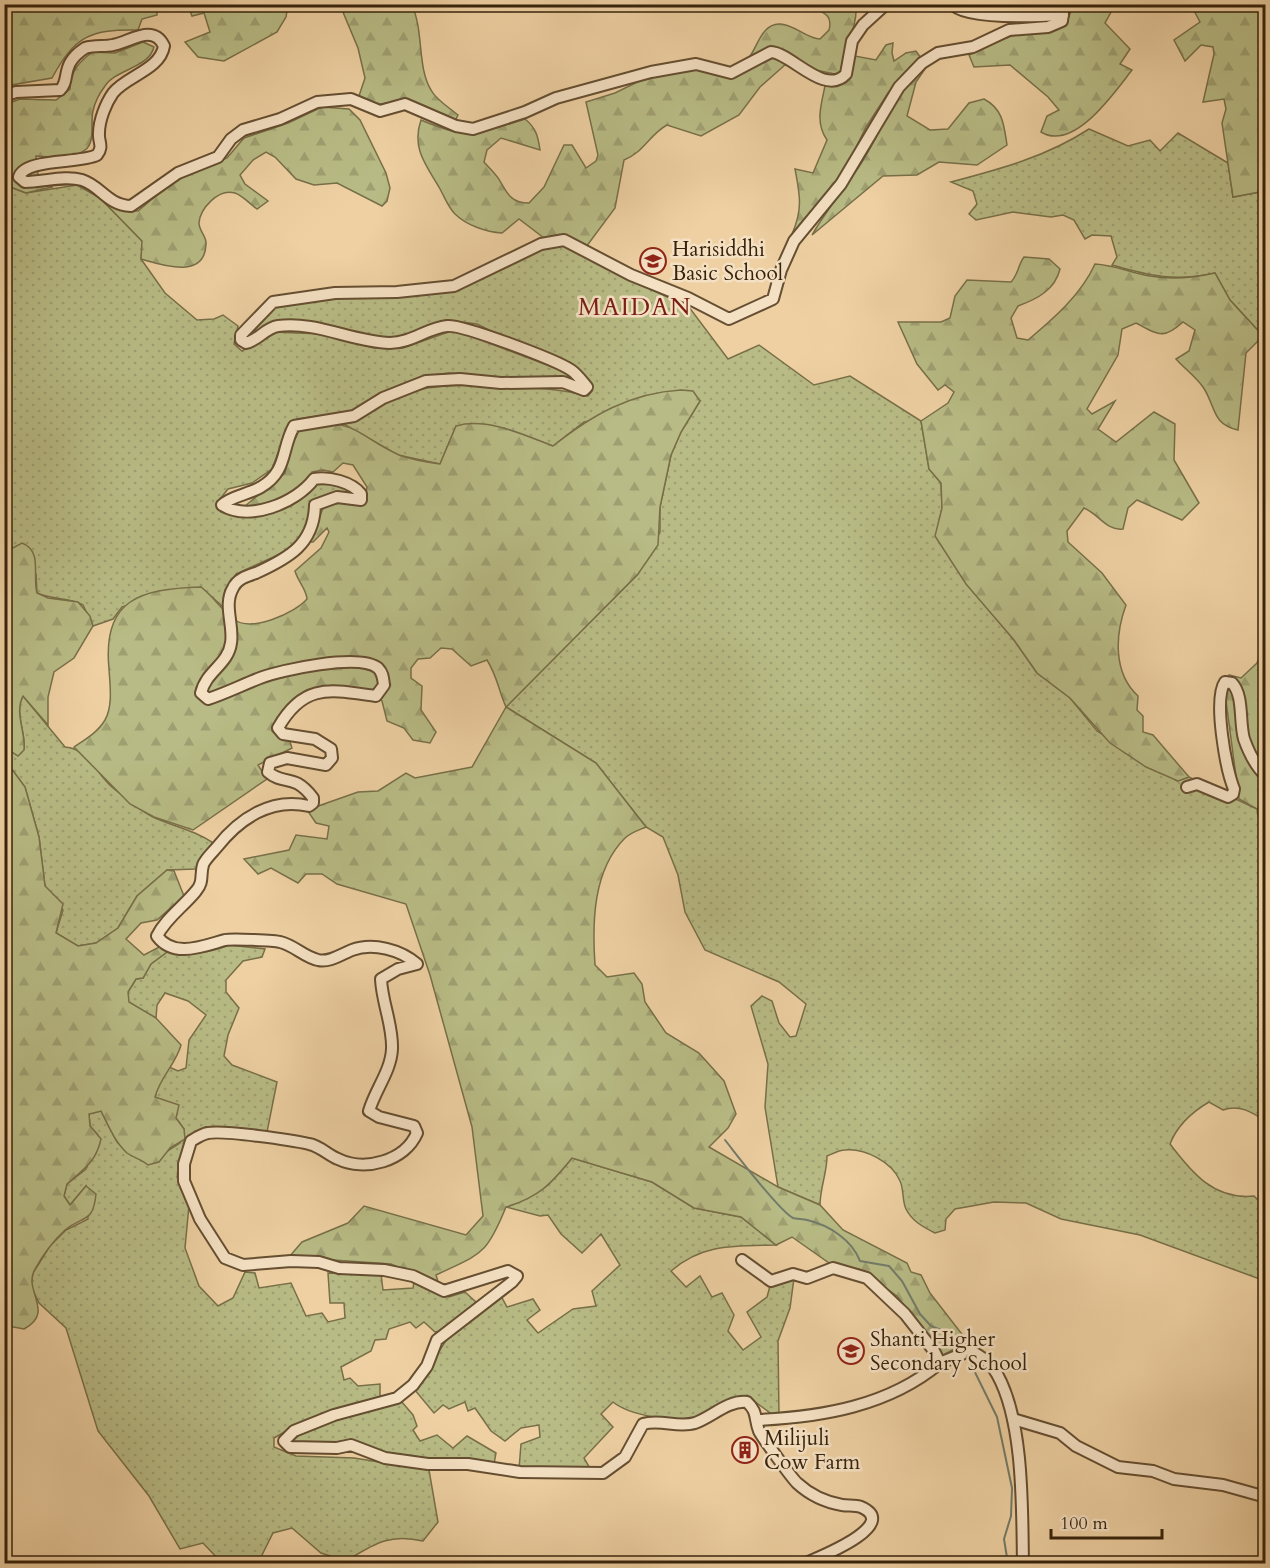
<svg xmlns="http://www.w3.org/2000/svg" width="1270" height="1568" font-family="Cardo,serif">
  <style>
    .grass { fill: url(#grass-dots); stroke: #786f48; stroke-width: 1.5 }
    .forest { fill: url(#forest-firs); stroke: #786f48; stroke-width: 1.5 }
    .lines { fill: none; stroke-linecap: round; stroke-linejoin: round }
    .stream { stroke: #727b6a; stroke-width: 2 }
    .minor-casing { stroke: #654e31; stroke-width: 14 }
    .minor { stroke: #f4e0c3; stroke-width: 10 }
    .labels { text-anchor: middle; stroke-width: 5; stroke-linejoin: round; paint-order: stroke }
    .poi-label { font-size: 21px; fill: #37230b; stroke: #f4e0c3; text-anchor: start }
    .quarter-label { font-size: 24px; letter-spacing: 1.5px; fill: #7a1f14; stroke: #f4e0c3 }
  </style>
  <defs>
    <pattern id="grass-dots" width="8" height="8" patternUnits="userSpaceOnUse" patternTransform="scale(1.5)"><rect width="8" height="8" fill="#b8bb85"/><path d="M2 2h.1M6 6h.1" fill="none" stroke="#9fa072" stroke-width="1.8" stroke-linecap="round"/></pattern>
    <pattern id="forest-firs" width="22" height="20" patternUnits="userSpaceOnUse" patternTransform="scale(1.5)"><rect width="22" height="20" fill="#b8bb85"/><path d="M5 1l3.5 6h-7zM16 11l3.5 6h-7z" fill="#9fa072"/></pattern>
  </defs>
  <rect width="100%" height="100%" fill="#eed0a2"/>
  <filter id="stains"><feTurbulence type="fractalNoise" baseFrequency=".00333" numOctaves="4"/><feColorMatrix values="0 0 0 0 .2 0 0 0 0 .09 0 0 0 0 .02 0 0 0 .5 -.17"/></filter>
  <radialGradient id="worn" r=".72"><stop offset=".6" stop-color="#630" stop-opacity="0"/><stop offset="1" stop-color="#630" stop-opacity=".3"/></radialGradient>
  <!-- grass -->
  <g class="grass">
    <path d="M1089,129L1128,146L1150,140L1160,151L1178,133L1228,163L1233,197L1265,191V338L1230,300L1215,273C1176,282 1150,276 1112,265L1117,257L1111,236L1092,235L1085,239L1074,220L1063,215L1051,217L1013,212L976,220L969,214L977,204L973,191L951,182C1000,169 1046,157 1089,129Z"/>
    <path d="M5,185L26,193L77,185L100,198L143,242L141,259L165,293L197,320L214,319L223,315L238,326L234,344L242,351L274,332L321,334L374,348H403L454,330L563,371L576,378L577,384L449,373L425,376L381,393L353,411L297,419L288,426L272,469L252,483L228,489L216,504L221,512C280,528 277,497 322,481L353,490L355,496L325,495L314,502C312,518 304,537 293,548L236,574L225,590L223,607L201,587L122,607L113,619L93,626L83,605C69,597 52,600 37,593L36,574L5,557V560Z"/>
    <path d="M566,245L614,272L689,307L728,359L759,345L814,385L850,376L921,421L929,469L941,483L942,508L936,536L967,584L1014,640L1037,673L1070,698L1097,731L1177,781L1189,777L1257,809L1261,832L1266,835L1265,1121C1252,1112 1239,1104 1223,1110L1209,1102C1192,1112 1177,1126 1170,1144C1192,1173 1214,1200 1254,1196L1265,1207V1281L1140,1235L1061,1219L1026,1203L994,1202L955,1209L946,1219L945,1230L935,1233C923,1227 912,1221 906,1209C902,1201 904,1189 900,1181C892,1162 865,1148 845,1150C839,1150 832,1154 827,1156C827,1173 820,1188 820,1205L778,1187L765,1107L768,1064L751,1006L762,996L772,1001L779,1023L790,1037L796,1036L806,1004L779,982L705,950L685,912L678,875L663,837L646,827L596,763L506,707L638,574L660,532V507L671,455L681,432L700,401L584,422L553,446L504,428L456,426L440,464L398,455L342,423C365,414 387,401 409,393C444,379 552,386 588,396L592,391L591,385L570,363L517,344L477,324L445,320L411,335L385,338L362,335L327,325L282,320L271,323L251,340L245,337L272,308L281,304L338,297L437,293L467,286L544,249Z"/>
    <path d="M23,696L65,747C88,748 97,775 113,788C126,798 141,812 155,818C178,828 192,829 215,844L196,869L167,870L137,896L118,928L96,943L78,946L56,933L63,910L45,886L39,837L25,787L5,760L4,716L9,750L24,749C26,732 14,713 23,696Z"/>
    <path d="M229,945L265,949L262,957L243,961L226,980V992L239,1008L228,1035L224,1056L232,1065L277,1082L267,1132L205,1127L185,1139L177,1177L189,1205L185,1248L199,1286L218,1306L233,1298L245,1272L255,1273L259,1288L291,1283L306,1316L322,1313L328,1322L345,1318L344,1303H330L328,1273L381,1274L383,1290L413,1288L414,1282L449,1297L465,1292L477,1303L442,1331L435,1332L424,1322L416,1328L410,1322L389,1329L386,1339L375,1340L371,1351L341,1367L344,1380L350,1378L358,1386L380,1384V1397C343,1407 307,1418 274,1438V1447L296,1456L354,1458L429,1470L438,1522L423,1541C389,1533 374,1544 346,1561L321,1553L292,1528L273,1533L258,1563H222L203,1543L180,1549L149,1496L98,1431L66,1328L39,1303L31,1286L33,1273L50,1246L66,1230L88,1219L86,1186L70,1205L64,1196L67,1184L86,1169L98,1135L90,1126L89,1114L101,1111L117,1142L132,1156L166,1152L180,1143L184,1129L176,1118L177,1112L155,1098L159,1081L169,1067L178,1071L186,1068L189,1040L206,1015L188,1001L165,993L157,1005L156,1018L128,1002V992L136,979L143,978L151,964L171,949C193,955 209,953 229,945Z"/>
    <path d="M572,1158L652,1182L694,1208L741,1217L776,1245C736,1246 703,1243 671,1271L686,1287L700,1276L712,1297L722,1293L734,1315L728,1331L743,1350L761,1337L747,1312L767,1297L772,1279L794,1278L790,1308L778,1341L779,1416L775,1417C766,1410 754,1399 743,1398C722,1396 709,1417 693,1419C671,1422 629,1415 613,1402L601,1414L613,1427L584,1458L591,1470L566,1467L519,1469L521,1444L540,1437L539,1425L521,1428L505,1441L491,1431L475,1408L468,1411L465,1402L449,1409L443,1405L434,1413L414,1389L449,1336L501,1296L507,1307L533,1299L540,1310L527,1320L538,1333L573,1309L596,1306L592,1291L620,1265L601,1234L582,1253L561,1234L548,1215L540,1216L506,1207C539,1197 551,1184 572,1158Z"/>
    <polygon points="401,1401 413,1415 417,1426 413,1430 420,1441 437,1435 453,1448 467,1436 496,1453 494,1464 432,1461 369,1450 346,1441 292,1445 289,1439 350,1414"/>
  </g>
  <!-- forest -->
  <g class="forest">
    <path d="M5,4H157V15L142,19L138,30C90,29 75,36 52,78L5,86Z"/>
    <polygon points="188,5 188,4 288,5 286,17 277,32 224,61 198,57 185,42 210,32 204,13 192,16"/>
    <path d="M340,5H412C424,32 417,67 431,90C436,100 450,108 458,115L455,121L406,100L375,105L359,96L365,78L358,48Z"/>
    <path d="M809,5H856C858,25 844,51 840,73L835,74L786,64L760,87L739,115L701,136L667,125C650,134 643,153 624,160L615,208L586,247L568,236L544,238L519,219L502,233C486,232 466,225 455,214C448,207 445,198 440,189C427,166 411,149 421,120C470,141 477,134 525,119C536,128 538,136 540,150L501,138L487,150L484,162C489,168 496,174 500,181C508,195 512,203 529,203L544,187L564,145H572L586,168L596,161L598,155L586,102L615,93L678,62L732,71C738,67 746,63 750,56C758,45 763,22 781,24C795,25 807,39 820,39L829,30C834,11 818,13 809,5Z"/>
    <polygon points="1003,5 1056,4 1057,5 1052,12 1003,11"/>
    <path d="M1073,5H1115L1105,23L1130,49L1120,64L1132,70C1114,93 1074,152 1041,132L1047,116L1059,110L1048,97L1010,65L974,67L969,55C985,48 1001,39 1017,34C1044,25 1062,45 1073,5Z"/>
    <polygon points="1191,5 1240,5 1243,10 1256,5 1265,5 1265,191 1233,197 1222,123 1226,109 1224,99 1203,102 1214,54 1213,47 1201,45 1185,61 1174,40 1200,22"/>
    <path d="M143,42L154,47C149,68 116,69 105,86C99,94 95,101 93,111C90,122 96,142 85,150C74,159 49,157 36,156L38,175L52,187L26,193L5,185L4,105L20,99L56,100L70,89C71,71 77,64 92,52L115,53Z"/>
    <path d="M893,43L892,53L894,61L906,53L916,51L921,58L888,93L866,127L845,170L792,234C803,209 800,195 795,169L813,173L827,140C815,123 821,105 825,86L838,85L849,78L855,56L876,60L886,45Z"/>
    <path d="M927,66L916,82L907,116L930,130L948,129L969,103L984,99C1003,109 1004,125 1007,145L977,165L939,162L917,175L883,176L812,235C827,209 846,187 862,162C885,126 892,94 927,66Z"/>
    <path d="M322,107L349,109L360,120L386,173L390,188L387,201L382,206L337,183L314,185L296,179L275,157L266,152L253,160L240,175L245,184L268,201L257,209C251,205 242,195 235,193C218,188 200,209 199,223C199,231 207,237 206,244C205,280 162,265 141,259L142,241L100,198L125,210L138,211L172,182L227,158L244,138L288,123Z"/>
    <path d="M1024,257L1049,259L1060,269C1055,290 1037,299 1018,306L1011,318L1017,338L1028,340C1053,319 1081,295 1095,264C1115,265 1131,273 1150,276C1173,280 1193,278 1215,273L1230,300L1263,336L1246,353L1238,430C1211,424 1216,406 1203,387C1196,377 1184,368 1176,359L1189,351L1195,330L1183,322C1163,340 1159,335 1136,323L1122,329L1118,355L1087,409L1092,414L1115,401L1098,429L1116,442L1154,412L1175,424L1174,460L1199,503L1182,520L1137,500L1128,508L1123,529C1106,531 1099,514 1084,508L1067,531L1068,542L1102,573L1126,605C1115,635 1113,673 1138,696L1137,710L1143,716V732L1153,735L1189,777L1178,781L1146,767L1110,743L1070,698L1037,673L1014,640L966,584L935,536L942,508L941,483L929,469L921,421L948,403L954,392L945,385L938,390L917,364L898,322H941L950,318L955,296L967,280L1011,282C1018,275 1018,265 1024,257Z"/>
    <path d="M681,390L693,391L700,401L681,432L671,455L660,507L658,545L638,574L506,707L596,763L646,827C639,830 630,833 625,838C593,870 592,922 595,965L607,977L634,973L642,984L645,1002L666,1033L699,1053L724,1081L736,1114L728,1128L709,1147L778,1187L820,1205L843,1230L907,1263L911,1272L921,1275L930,1293L968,1342L943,1355L897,1296L859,1269L832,1265L792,1237L776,1245L741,1217L694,1208L652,1182L572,1158C551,1184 539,1197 506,1207C486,1256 482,1253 436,1275L439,1285L391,1264L289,1257L302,1242L348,1223L364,1206L466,1235L483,1216L472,1127L430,975L406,904L337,884L322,874H306L298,883L271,868L258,874L244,859L289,850L296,835L327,839L329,826L316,823L307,810L358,792L378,791L406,773L415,778L472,767L506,707C498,689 498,678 487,660L471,666L452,649L441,648L430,658L418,659L411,668V678L422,686L421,710L436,732L430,743L413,740L404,728L387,721L382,701L374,691L316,688L296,701L274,726L272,731L279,737L289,739L292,748L258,765L267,779L193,830L154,817L130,804L74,747C86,739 98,732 105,720C113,706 110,685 109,669C102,599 140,589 201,587C213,596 222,611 235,620C252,632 295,613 307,599C306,588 298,582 295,571L321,548L329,532L327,528L313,542H309L324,506L364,499L367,487L353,465L343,463L333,472L323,470L312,472C297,496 275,501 249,508L245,506L285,473L291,447L299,431C350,412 357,436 399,455C412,460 426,462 440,464L456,426C487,417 524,435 553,446C592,415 630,393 681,390Z"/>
    <path d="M22,543C43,551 32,576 37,593L48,598L78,602L90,616L93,626L74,658L54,672L48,697V725L23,696C14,713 26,732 24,750L18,756L9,750L4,716V560L7,551Z"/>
    <polygon points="1265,642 1265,805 1257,809 1239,799 1226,701 1229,675 1241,678 1257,663"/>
    <path d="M5,760L25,787L39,837L45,886L63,904L56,933L78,946L96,943L118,928L137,896L167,870L174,871L184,896L157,920L141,923L126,939L144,955L161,946L171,949L151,964L143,978L136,979L128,992L129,1002L156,1018L181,1045C176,1064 160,1077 155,1097L179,1105L176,1118L184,1129L185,1139L170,1148L159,1162L148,1165C141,1159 134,1158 127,1153C115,1142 108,1125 101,1111L89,1114L90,1126L101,1139C96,1162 84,1169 67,1184L64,1196L70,1205L86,1186L96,1194C93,1224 83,1215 65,1230C53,1241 42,1256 34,1271C24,1291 55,1313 24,1329L8,1326L5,1329Z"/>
  </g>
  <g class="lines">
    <!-- stream -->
    <g class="stream">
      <path d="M725,1140C737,1155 779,1211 793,1218C797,1219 803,1219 807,1220C829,1225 852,1240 860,1261L889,1266L902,1281L920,1314L931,1326L951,1334L963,1349"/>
      <polyline points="966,1354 997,1417 1012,1488 1011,1516 1004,1539 1008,1564"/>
    </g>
    <defs>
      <g id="minor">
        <path d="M953,4C961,20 1044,16 1063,15"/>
        <path d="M4,96L16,92L60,90C71,80 59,65 85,48C95,45 104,47 113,45C130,42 153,23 164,46C160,70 126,76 113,93C106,103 99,120 99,133C98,142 104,146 97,155C79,164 25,158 19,177L25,182C43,182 65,175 82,180C101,186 107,205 131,206L178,173L218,157L231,139L243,130L280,119L317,102L351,99L380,111L405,104L456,126L473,129L525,112L556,98L651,72L696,64L731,73L771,52C791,53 825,97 846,74L852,41L863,25L886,4"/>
        <path d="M1187,787L1197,784L1228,797L1233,794L1234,789C1226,770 1213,699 1225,682L1232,683C1244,696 1239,721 1244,739C1249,753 1255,766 1266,776"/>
        <polyline points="742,1260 771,1281 793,1274 807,1278 833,1268 867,1278 905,1314 934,1351 940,1363 962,1354"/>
        <path d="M969,1350C979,1355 992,1364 997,1374C1024,1422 1022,1509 1023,1564"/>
        <polyline points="1013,1419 1060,1433 1076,1446 1118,1467 1153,1471 1174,1479 1223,1485 1266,1497"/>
        <path d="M757,1420C822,1417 889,1406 940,1363"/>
        <polyline points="757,1564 785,1564"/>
        <path d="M797,1564L806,1563C817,1558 902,1525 861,1507C855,1505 848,1506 842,1505C825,1502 810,1495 797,1483C791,1477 762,1437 759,1431C754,1418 758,1412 747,1402C728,1400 712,1417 695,1423C678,1428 660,1419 643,1424L625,1457L603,1473L520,1472L468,1464H428L385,1458L351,1445L337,1448L290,1447L284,1441L294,1431L334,1415L397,1398L413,1385L427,1366L437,1340L512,1282L517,1276L508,1271L444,1291L413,1276L384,1270L339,1268L319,1262L291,1261L243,1265L225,1258L200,1219L184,1181V1164L191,1141C196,1138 202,1134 208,1133C223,1130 292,1140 309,1144C320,1146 328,1155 338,1159C365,1172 405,1161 417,1133L414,1126L379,1117L369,1111C375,1090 391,1071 392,1049C393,1025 382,1003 381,979L398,969L417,964C401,950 373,942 352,950C342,954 329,963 318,960C304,957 294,945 280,942C274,940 230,939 225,940C203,946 174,959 157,936C166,918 183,907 196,891C204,882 200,875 203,865C205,859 213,852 217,847C239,819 271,797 309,806L313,803V798C293,772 284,786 268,772L270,763L287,758L326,765L332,758L331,749L315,739L283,734L278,728C304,682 331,690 376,696L384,685C383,678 383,673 378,668C359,653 281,670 260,678C242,685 226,693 208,699L201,693C206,671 228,665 231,643C234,625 223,605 233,588C237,579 247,576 256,573C289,558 314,544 315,505L337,497L361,500V494C352,482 328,476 314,479C296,503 249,522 222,505C231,496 250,494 261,487C288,471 281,449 294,426L354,416L383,398L426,381L460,379L501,383L563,382L584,390L587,387C582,381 577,374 571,370C556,360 462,324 447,326C427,328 411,343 390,343C352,342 317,321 278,326C265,328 259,340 246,343L241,340V335L273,302L335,293L397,292L454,286L541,244L564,240L631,275L688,298L729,319L773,299L781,270L794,241L841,184L899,87L922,63L938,53L973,47L1009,30L1048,27L1062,21L1064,4"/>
      </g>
    </defs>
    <!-- minor casing -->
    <use href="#minor" class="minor-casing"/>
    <!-- minor -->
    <use href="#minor" class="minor"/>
  </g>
  <!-- icons -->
  <defs>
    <symbol id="school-ring" viewBox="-11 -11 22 22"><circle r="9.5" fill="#f4e0c3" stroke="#8f2418" stroke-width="1.5"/><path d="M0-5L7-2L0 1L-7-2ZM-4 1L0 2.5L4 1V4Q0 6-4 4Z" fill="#8f2418"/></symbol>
    <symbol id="building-ring" viewBox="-11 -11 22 22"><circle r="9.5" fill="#f4e0c3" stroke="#8f2418" stroke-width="1.5"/><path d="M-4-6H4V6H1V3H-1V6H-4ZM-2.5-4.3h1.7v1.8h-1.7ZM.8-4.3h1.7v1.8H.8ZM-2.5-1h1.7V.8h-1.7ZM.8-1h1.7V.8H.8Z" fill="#8f2418"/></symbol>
  </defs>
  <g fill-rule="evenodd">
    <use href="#school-ring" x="638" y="246" width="30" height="30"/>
    <use href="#school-ring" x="836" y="1336" width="30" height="30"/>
    <use href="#building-ring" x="730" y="1435" width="30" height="30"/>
  </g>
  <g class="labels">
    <!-- poi labels -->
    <g class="poi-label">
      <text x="672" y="256">Harisiddhi<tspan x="672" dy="24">Basic School</tspan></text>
      <text x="870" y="1346">Shanti Higher<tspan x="870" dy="24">Secondary School</tspan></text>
      <text x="764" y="1445">Milijuli<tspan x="764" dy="24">Cow Farm</tspan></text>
    </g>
    <!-- quarter labels -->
    <g class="quarter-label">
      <text x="635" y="315">MAIDAN</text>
    </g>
  </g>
  <!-- margin -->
  <rect width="1270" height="1568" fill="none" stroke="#eed0a2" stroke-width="24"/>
  <rect x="6" y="6" width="1258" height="1556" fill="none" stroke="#37230b" stroke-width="3"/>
  <rect x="12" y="12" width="1246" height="1544" fill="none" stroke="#37230b" stroke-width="1.5"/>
  <!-- scale -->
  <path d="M1051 1529v9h111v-9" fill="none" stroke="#37230b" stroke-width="3"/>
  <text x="1060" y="1529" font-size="18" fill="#37230b" stroke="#f4e0c3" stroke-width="4.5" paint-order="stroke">100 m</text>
  <rect width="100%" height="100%" filter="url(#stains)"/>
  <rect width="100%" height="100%" fill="url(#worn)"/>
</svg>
